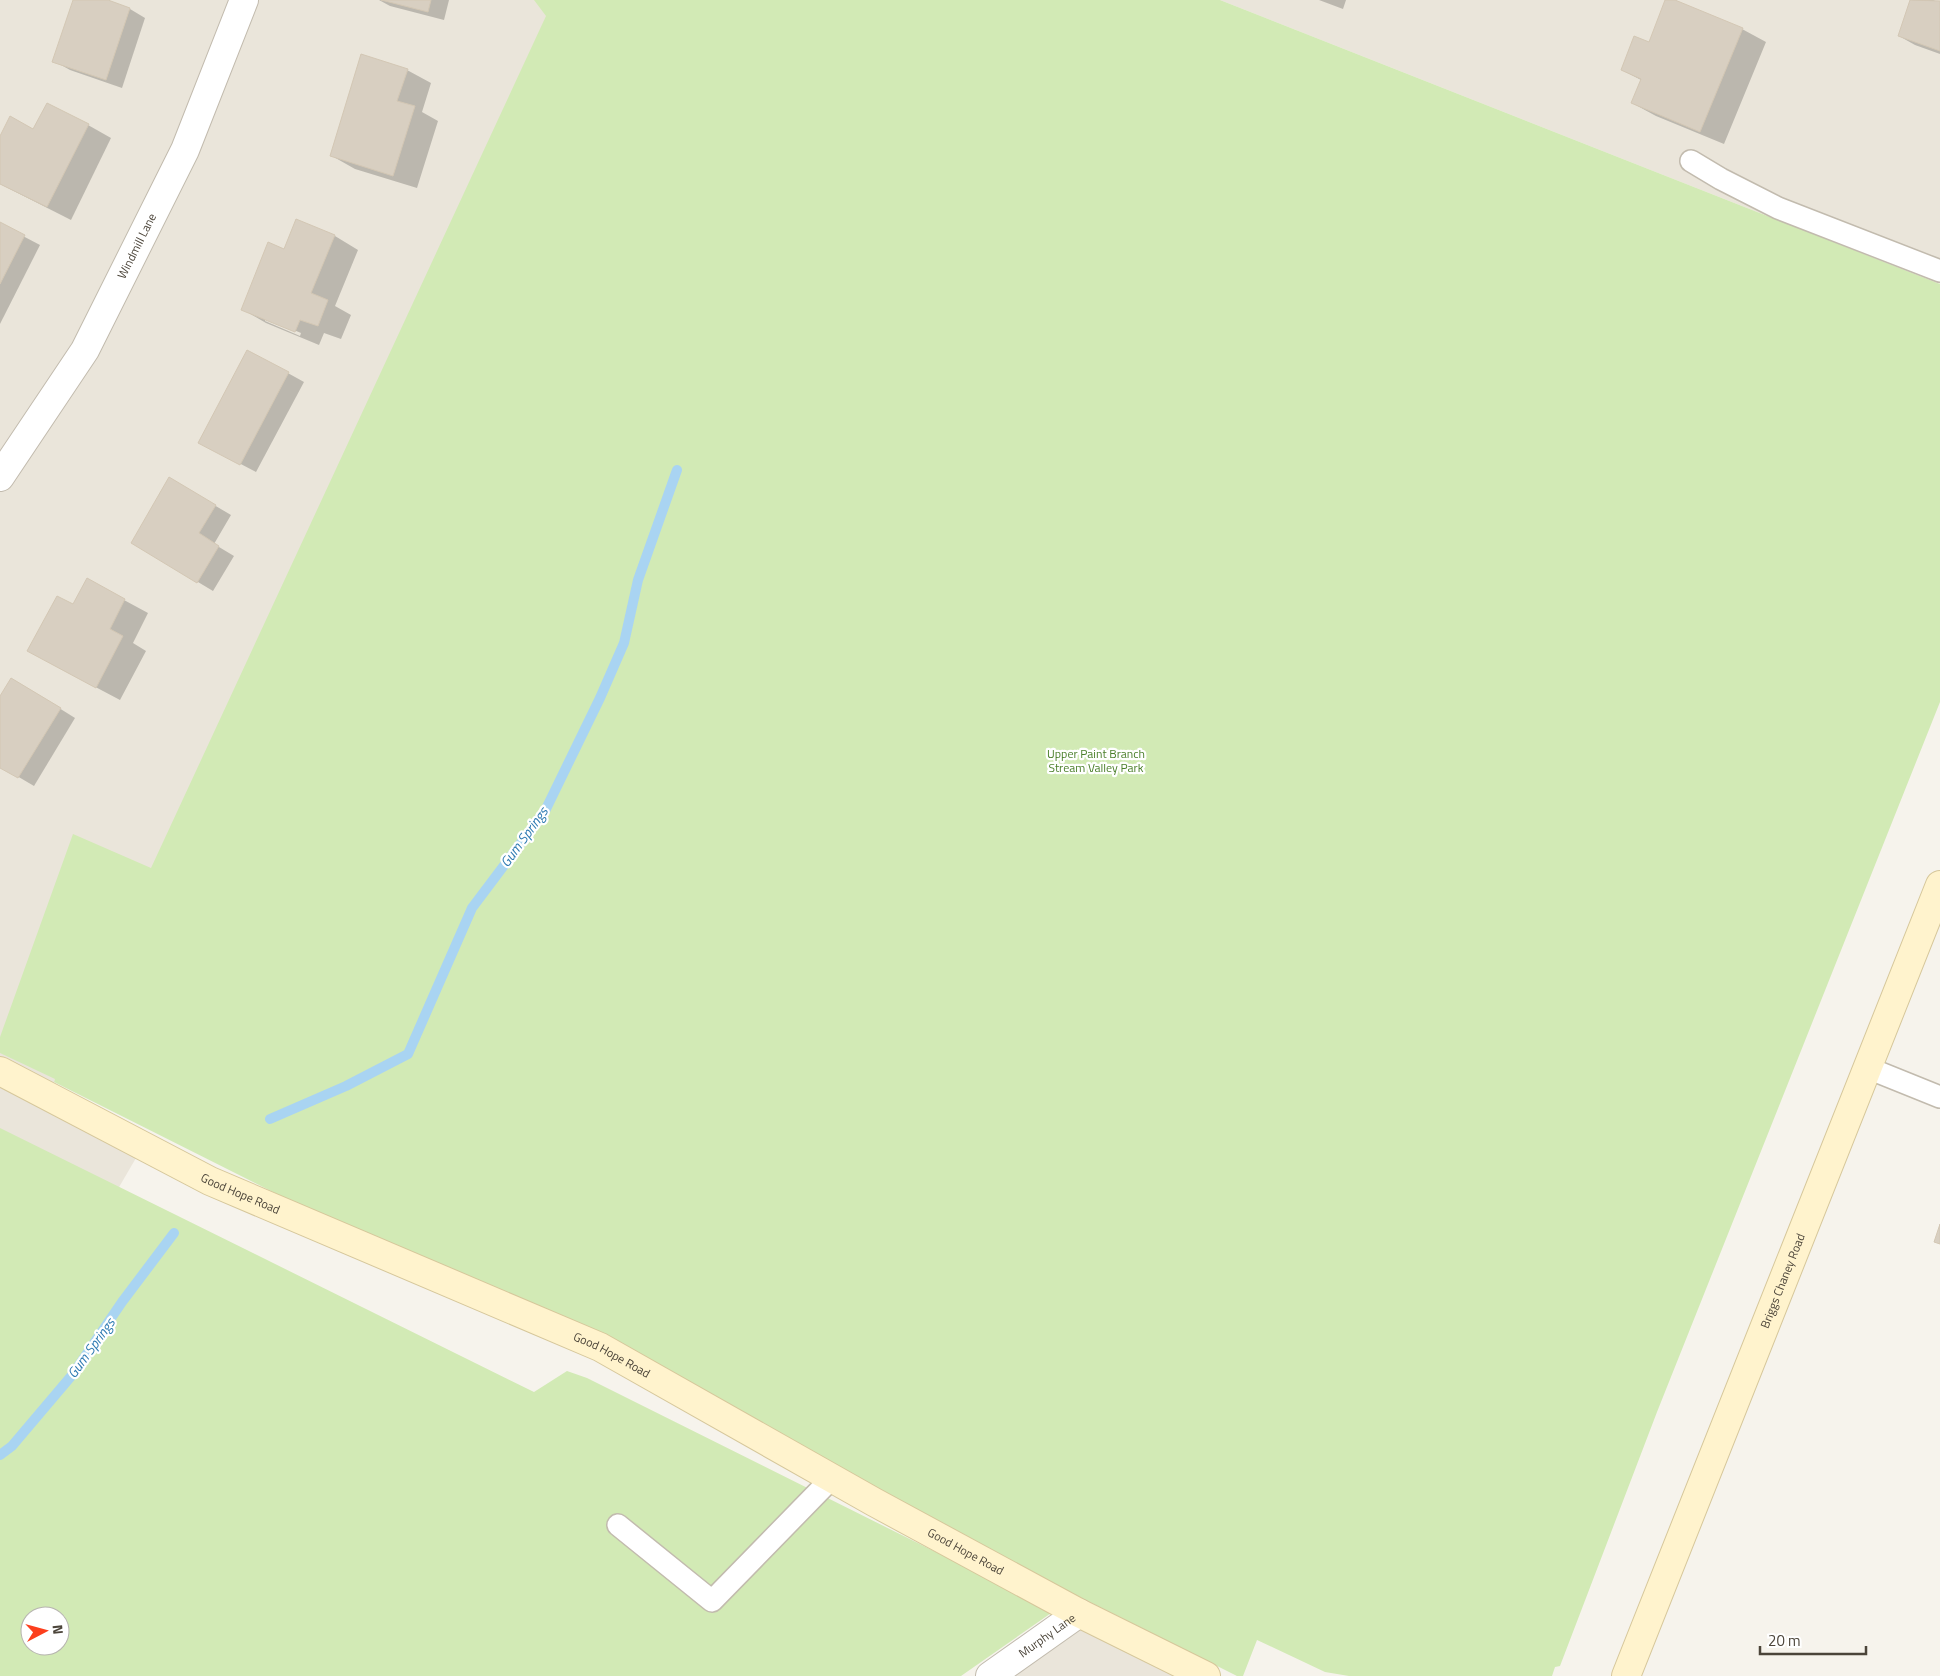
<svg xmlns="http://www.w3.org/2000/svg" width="1940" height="1676" font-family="'Titillium Web',sans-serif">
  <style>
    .residential { fill: #eae5da }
    .green { fill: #d2eab5; fill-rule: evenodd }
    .shadow { fill: #0003; fill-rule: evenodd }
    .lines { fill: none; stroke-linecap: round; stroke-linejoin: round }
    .stream { stroke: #a9d4f2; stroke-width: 10 }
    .building { fill: #d8cfc1; stroke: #d3c7b4 }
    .lane-casing { stroke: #c2bbae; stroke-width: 24 }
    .street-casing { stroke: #c2bbae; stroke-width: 30 }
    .secondary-casing { stroke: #d6c79b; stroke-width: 30 }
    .lane { stroke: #fff; stroke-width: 21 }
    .street { stroke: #fff; stroke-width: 28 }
    .secondary { stroke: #fff3cd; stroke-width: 28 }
    .labels { text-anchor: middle; stroke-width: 4.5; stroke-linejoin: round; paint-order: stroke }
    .street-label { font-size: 12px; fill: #4b4439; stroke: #fff }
    .park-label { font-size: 12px; fill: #4a7f2a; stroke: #fff }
    .water-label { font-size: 14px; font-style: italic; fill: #2e7ab2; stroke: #fff }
  </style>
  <rect width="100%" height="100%" fill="#f6f3ec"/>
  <!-- residential -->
  <g class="residential">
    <polygon points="0,0 554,0 54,1082 60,1102 143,1146 115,1194 0,1270"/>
    <polygon points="1220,0 1940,0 1940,284"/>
    <polygon points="1079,1613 1206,1676 990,1676"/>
  </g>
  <!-- green -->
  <g class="green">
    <polygon points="534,0 1220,0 1940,284 1940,702 1657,1412 1560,1666 1555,1667 1552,1676 1349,1676 1325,1672 1257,1640 1243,1676 1237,1676 54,1082 55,1079 0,1053 0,1037 73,834 151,868 546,16"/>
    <path d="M0,1128L534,1392L567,1371L587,1378L1054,1611L961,1676H0ZM30,1616H60V1646H30Z"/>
  </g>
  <!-- shadow -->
  <g class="shadow">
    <polygon points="75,0 104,0 130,9 145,18 122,88 70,70 54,61"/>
    <polygon points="379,0 449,0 444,20 390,6"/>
    <polygon points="1319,0 1346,0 1343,9"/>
    <polygon points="1667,0 1672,0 1742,29 1766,42 1724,144 1656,116 1632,103 1641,80 1622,70 1649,44"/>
    <polygon points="1912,0 1933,0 1940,3 1940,54 1915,45 1899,36"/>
    <polygon points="407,70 431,83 422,112 438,121 417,188 355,169 332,156"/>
    <polygon points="88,125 111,138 71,220 0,184 0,139 34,130"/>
    <path d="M297,221L335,236L358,250L335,306L351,315L341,339L324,333L319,345L266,323L242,309L285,250ZM265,318L301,333L300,336L265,321Z"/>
    <polygon points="0,224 40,245 0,324"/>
    <polygon points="248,351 304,382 256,472 216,451"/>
    <polygon points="170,479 231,515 214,544 234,556 213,591 133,543"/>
    <polygon points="87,580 148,613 133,643 146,651 120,700 52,664 73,606"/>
    <polygon points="27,688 75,718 34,786 0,766 0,699"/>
  </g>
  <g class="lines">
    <!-- stream -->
    <g class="stream">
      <polyline points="270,1119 346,1086 408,1054 472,908 545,811 600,698 624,643 638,580 677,470"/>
      <polyline points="0,1455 12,1446 73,1374 122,1302 174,1233"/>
    </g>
  </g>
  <!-- building -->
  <g class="building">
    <polygon points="73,0 108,0 130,8 106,80 52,62"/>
    <polygon points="381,0 431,0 428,12"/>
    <polygon points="1665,0 1675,0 1743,28 1700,132 1631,103 1641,79 1621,70 1634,36 1649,42"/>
    <polygon points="1910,0 1940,1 1940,51 1898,36"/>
    <polygon points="361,54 408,69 397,101 415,106 393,176 330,156"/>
    <polygon points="47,103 89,124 47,207 0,184 0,136 10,116 33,129"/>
    <polygon points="296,219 335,235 311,293 328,300 318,326 300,320 295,332 241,310 268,242 284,249"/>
    <polygon points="0,222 25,235 0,284"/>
    <polygon points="247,350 289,372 240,465 198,443"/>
    <polygon points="169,477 216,505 199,533 219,546 197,583 131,543"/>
    <polygon points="87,578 125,599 110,629 123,636 96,688 27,651 57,596 73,604"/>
    <polygon points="11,678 61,708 18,778 0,768 0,696"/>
    <polygon points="1940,1224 1940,1244 1934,1242"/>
  </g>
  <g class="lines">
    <defs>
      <g id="lane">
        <polyline points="1691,161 1721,179 1778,208 1940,271"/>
        <polyline points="1868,1068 1940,1097"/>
        <polyline points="618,1525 712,1601 832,1478"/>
      </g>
      <g id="street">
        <path id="s1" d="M0,477L85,350L185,150L244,0"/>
        <path id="s2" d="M990,1676L1079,1613"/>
      </g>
      <g id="secondary">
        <path id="s3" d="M0,1071L210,1181L600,1347L874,1502L1079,1613L1206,1676"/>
        <path id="s4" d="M1626,1676L1940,885"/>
      </g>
    </defs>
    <!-- lane casing -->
    <use href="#lane" class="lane-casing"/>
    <!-- street casing -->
    <use href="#street" class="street-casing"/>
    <!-- secondary casing -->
    <use href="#secondary" class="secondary-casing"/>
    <!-- lane -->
    <use href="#lane" class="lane"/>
    <!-- street -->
    <use href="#street" class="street"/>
    <!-- secondary -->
    <use href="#secondary" class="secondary"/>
  </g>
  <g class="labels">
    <!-- street labels -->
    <g class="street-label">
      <text dy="4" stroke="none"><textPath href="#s1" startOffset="269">Windmill Lane</textPath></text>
      <text dy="4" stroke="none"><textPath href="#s3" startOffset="270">Good Hope Road</textPath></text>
      <text dy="4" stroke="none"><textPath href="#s4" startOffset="425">Briggs Chaney Road</textPath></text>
      <text dy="4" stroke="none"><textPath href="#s3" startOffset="675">Good Hope Road</textPath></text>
      <text dy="4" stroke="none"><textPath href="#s3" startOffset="1080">Good Hope Road</textPath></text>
      <text dy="4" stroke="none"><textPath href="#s2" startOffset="70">Murphy Lane</textPath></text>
    </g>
    <!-- park labels -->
    <g class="park-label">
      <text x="1096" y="758">Upper Paint Branch<tspan x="1096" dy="14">Stream Valley Park</tspan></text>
    </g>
    <!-- water labels -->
    <g class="water-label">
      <text transform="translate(524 837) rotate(-54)" y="5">Gum Springs</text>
      <text transform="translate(91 1348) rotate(-54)" y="5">Gum Springs</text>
    </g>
  </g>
  <!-- north arrow -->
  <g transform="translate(45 1631) rotate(84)"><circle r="24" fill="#ffffff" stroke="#b7b4b0"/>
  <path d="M0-4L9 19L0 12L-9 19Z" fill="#fc3f1d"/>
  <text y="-8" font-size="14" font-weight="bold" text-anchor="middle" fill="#4b4439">N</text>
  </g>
  <!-- scale -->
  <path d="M1760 1646v8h106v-8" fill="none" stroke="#4b4439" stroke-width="2.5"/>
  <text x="1768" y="1646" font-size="15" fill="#4b4439" stroke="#ffffff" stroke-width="4" paint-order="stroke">20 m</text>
</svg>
